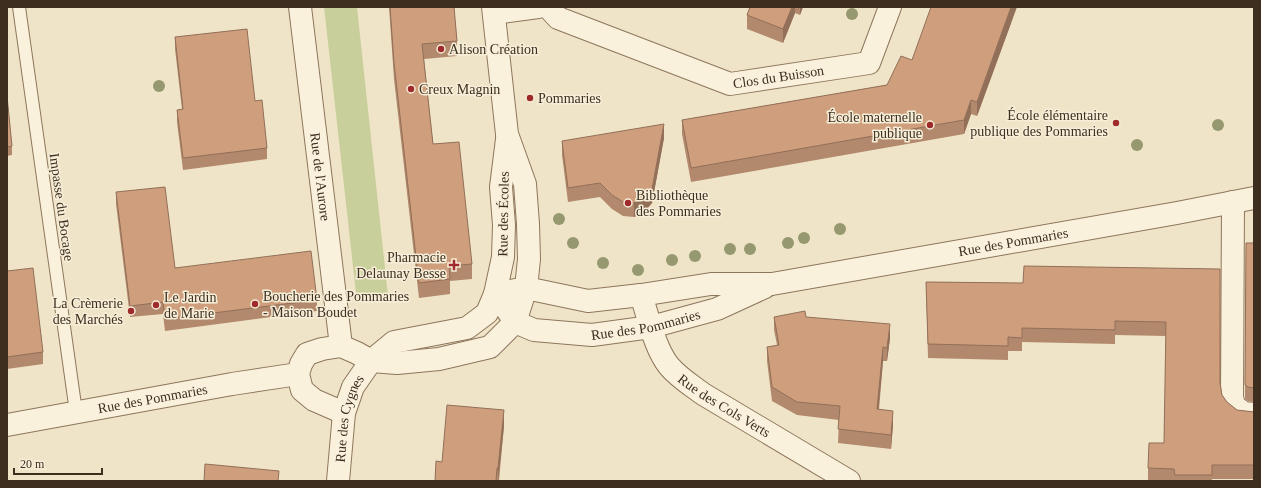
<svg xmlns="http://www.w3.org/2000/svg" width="1261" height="488" font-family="'Times New Roman',serif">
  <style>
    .green { fill: #c9cf9b }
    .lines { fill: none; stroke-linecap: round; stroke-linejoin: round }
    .lane-casing { stroke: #8d765c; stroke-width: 14 }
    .street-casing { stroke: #8d765c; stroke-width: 24 }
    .lane { stroke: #faf1dc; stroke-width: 12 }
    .street { stroke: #faf1dc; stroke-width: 22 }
    .tree { fill: #96986f }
    .wall { fill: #b2896c }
    .shaded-wall { fill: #916f58 }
    .building { fill: #cf9f7d; stroke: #916f58 }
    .poi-dot { fill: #9e2a2b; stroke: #f7eed8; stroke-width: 1.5 }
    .labels { text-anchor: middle; stroke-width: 3; stroke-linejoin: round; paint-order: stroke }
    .poi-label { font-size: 14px; fill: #3d2e20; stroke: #f7eed8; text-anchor: start }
    .street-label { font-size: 14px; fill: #3d2e20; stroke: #f7eed8 }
  </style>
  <rect width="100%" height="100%" fill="#f0e4c8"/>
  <!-- green -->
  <polygon class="green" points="324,7 357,7 388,296 357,302"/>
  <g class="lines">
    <defs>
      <polyline id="lane" points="19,7 76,412"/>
      <g id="street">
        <path id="s1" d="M300,7L341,346"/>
        <path id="s2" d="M548,7L558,18L730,84L869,63L890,7"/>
        <polyline points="494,13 538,7"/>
        <polyline points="1233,202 1232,397 1234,406 1244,413 1254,414"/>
        <path id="s3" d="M495,294L526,288L588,301L641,295L711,284H772L1177,213L1254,198"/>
        <path id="s4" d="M641,295C648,316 655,349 669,366C678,377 691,385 703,394L849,481"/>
        <path id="s5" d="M507,310L515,322L534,330L592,335L651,327L717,309L765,287"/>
        <polyline points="344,413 314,400 302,390 298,374 301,364 307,354 322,349 341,346 357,353 371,361 397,363 439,359 490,347 515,322 526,288 529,259 528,224 525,184 507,134 493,7"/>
        <path id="s6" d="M7,425L232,384L298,374"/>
        <path id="s7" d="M338,481L344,413L353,387L371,361L394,342L467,328L487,313L495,294L503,257L504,225L501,187L507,139"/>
      </g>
    </defs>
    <!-- lane casing -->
    <use href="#lane" class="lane-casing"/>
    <!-- street casing -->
    <use href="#street" class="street-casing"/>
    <!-- lane -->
    <use href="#lane" class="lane"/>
    <!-- street -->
    <use href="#street" class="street"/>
  </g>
  <!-- trees -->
  <g class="tree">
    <circle cx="852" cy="14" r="6"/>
    <circle cx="159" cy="86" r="6"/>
    <circle cx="1218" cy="125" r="6"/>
    <circle cx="1137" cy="145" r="6"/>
    <circle cx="559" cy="219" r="6"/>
    <circle cx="840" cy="229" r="6"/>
    <circle cx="804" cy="238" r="6"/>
    <circle cx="573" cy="243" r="6"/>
    <circle cx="788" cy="243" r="6"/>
    <circle cx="730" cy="249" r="6"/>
    <circle cx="750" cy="249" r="6"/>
    <circle cx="695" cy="256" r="6"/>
    <circle cx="672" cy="260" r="6"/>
    <circle cx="603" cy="263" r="6"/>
    <circle cx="638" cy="270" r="6"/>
  </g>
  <!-- wall -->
  <g class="wall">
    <polygon points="389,7 454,7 457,41 457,56 424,59 433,144 472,264 472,279 450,281 450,294 419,298 394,79"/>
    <polygon points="750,7 803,7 800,15 795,13 783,43 747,29 747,15"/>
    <polygon points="1011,23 977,116 971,114 964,134 691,182 682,134 682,120 887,85 912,60"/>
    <polygon points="175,37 255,101 267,148 267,159 183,170 177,122 177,110 182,109 175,49"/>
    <polygon points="7,96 12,146 12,155 7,156"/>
    <polygon points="664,138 652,203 644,212 634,217 623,216 612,209 600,197 568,202 562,155 562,141"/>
    <polygon points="116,192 175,268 317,300 317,311 165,331 163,314 130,317 116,204"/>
    <polygon points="1246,243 1254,243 1254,402 1248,401 1245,399 1245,396"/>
    <polygon points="1220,269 1220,383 1222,395 1227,402 1237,410 1254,412 1254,479 1212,479 1212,481 1148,481 1148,468 1164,443 1166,336 1115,335 1115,344 1022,342 1022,351 1008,351 1008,360 928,358 926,282 1023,283"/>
    <polygon points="7,271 43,352 43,364 7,369"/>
    <polygon points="774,317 806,317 890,338 887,361 883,361 879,410 893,425 891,449 838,443 839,420 797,415 772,401 767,361 767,347 777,345 774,330"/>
    <polygon points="504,426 499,481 435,481"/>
  </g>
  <!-- shaded-wall -->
  <g class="shaded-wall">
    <polygon points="792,7 795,7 795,13 783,43 783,29"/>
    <polygon points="800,7 803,7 800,15"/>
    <polygon points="1011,7 1017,7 977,116 977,102"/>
    <polygon points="971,100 971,114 964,134 964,120"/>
    <polygon points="664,124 664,138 652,203 644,212 634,217 634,203"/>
    <polygon points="890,324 890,338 887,361 887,348"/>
    <polygon points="883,347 883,361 877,423 877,409"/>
    <polygon points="504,410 504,426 498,481 498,468"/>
    <polygon points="893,411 893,425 891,449 891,435"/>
  </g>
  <!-- building -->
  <g class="building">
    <polygon points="390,7 454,7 457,41 422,44 433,144 459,142 472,264 449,266 450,279 419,283 394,63"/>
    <polygon points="750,7 792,7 783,29 747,15"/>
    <polygon points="931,7 1011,7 977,102 971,100 964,120 691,168 682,120 887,85 901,56 912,60"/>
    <polygon points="247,29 255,101 262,100 267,148 183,158 177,110 183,109 175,37"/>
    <polygon points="7,96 12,146 7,147"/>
    <polygon points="664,124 652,189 644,198 634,203 623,202 612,195 600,183 568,188 562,141"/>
    <polygon points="165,187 175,268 311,251 317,300 165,319 163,302 130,306 116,192"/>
    <polygon points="1246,243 1254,243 1254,388 1248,387 1245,385 1245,382"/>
    <polygon points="1024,266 1220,269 1220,383 1222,395 1227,402 1237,410 1254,412 1254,465 1212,465 1212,475 1175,475 1174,469 1148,468 1149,443 1164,443 1166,322 1115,321 1115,330 1022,328 1022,338 1008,337 1008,346 928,344 926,282 1023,283"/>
    <polygon points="33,268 43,352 7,357 7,271"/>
    <polygon points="805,311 806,317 890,324 887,348 883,347 877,409 893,411 891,435 838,429 840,406 797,402 772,387 767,347 779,345 774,317"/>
    <polygon points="447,405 504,410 498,468 497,468 496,481 435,481 436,461 442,462"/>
    <polygon points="205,464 279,471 278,481 204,481"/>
  </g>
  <!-- markers -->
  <g class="poi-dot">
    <circle cx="441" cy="49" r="4"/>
    <circle cx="411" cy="89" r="4"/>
    <circle cx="530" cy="98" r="4"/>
    <circle cx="1116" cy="123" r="4"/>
    <circle cx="930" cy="125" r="4"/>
    <circle cx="628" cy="203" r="4"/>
    <path d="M452 259h4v4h4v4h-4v4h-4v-4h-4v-4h4z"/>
    <circle cx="255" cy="304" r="4"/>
    <circle cx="156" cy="305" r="4"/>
    <circle cx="131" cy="311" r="4"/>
  </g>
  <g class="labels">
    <!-- poi labels -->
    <g class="poi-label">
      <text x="449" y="54">Alison Création</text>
      <text x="419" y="94">Creux Magnin</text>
      <text x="538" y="103">Pommaries</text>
      <text x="1108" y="120" text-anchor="end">École élémentaire<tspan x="1108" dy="16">publique des Pommaries</tspan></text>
      <text x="922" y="122" text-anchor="end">École maternelle<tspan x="922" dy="16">publique</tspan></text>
      <text x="636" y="200">Bibliothèque<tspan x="636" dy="16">des Pommaries</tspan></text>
      <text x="446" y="262" text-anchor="end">Pharmacie<tspan x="446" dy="16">Delaunay Besse</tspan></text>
      <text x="263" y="301">Boucherie des Pommaries<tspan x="263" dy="16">- Maison Boudet</tspan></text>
      <text x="164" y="302">Le Jardin<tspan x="164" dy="16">de Marie</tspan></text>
      <text x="123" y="308" text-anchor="end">La Crèmerie<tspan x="123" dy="16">des Marchés</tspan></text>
    </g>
    <!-- street labels -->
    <g class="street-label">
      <text dy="5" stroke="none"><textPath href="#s2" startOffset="248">Clos du Buisson</textPath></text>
      <text dy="5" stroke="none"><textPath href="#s1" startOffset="171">Rue de l'Aurore</textPath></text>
      <text transform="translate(62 207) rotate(82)" y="5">Impasse du Bocage</text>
      <text transform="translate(503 214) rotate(-89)" y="5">Rue des Écoles</text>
      <text dy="5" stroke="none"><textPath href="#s3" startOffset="525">Rue des Pommaries</textPath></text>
      <text dy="5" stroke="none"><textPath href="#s5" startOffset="148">Rue des Pommaries</textPath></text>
      <text dy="5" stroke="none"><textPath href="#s6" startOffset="148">Rue des Pommaries</textPath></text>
      <text dy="5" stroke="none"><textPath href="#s4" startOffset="145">Rue des Cols Verts</textPath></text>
      <text dy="5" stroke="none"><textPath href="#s7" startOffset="64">Rue des Cygnes</textPath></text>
    </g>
  </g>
  <!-- border -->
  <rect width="1261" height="488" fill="none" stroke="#3d2e20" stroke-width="16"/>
  <!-- scale -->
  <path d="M14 468v6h88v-6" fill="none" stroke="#3d2e20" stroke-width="2"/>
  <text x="20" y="468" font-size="12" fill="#3d2e20" stroke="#f7eed8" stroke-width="3" paint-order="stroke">20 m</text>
</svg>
